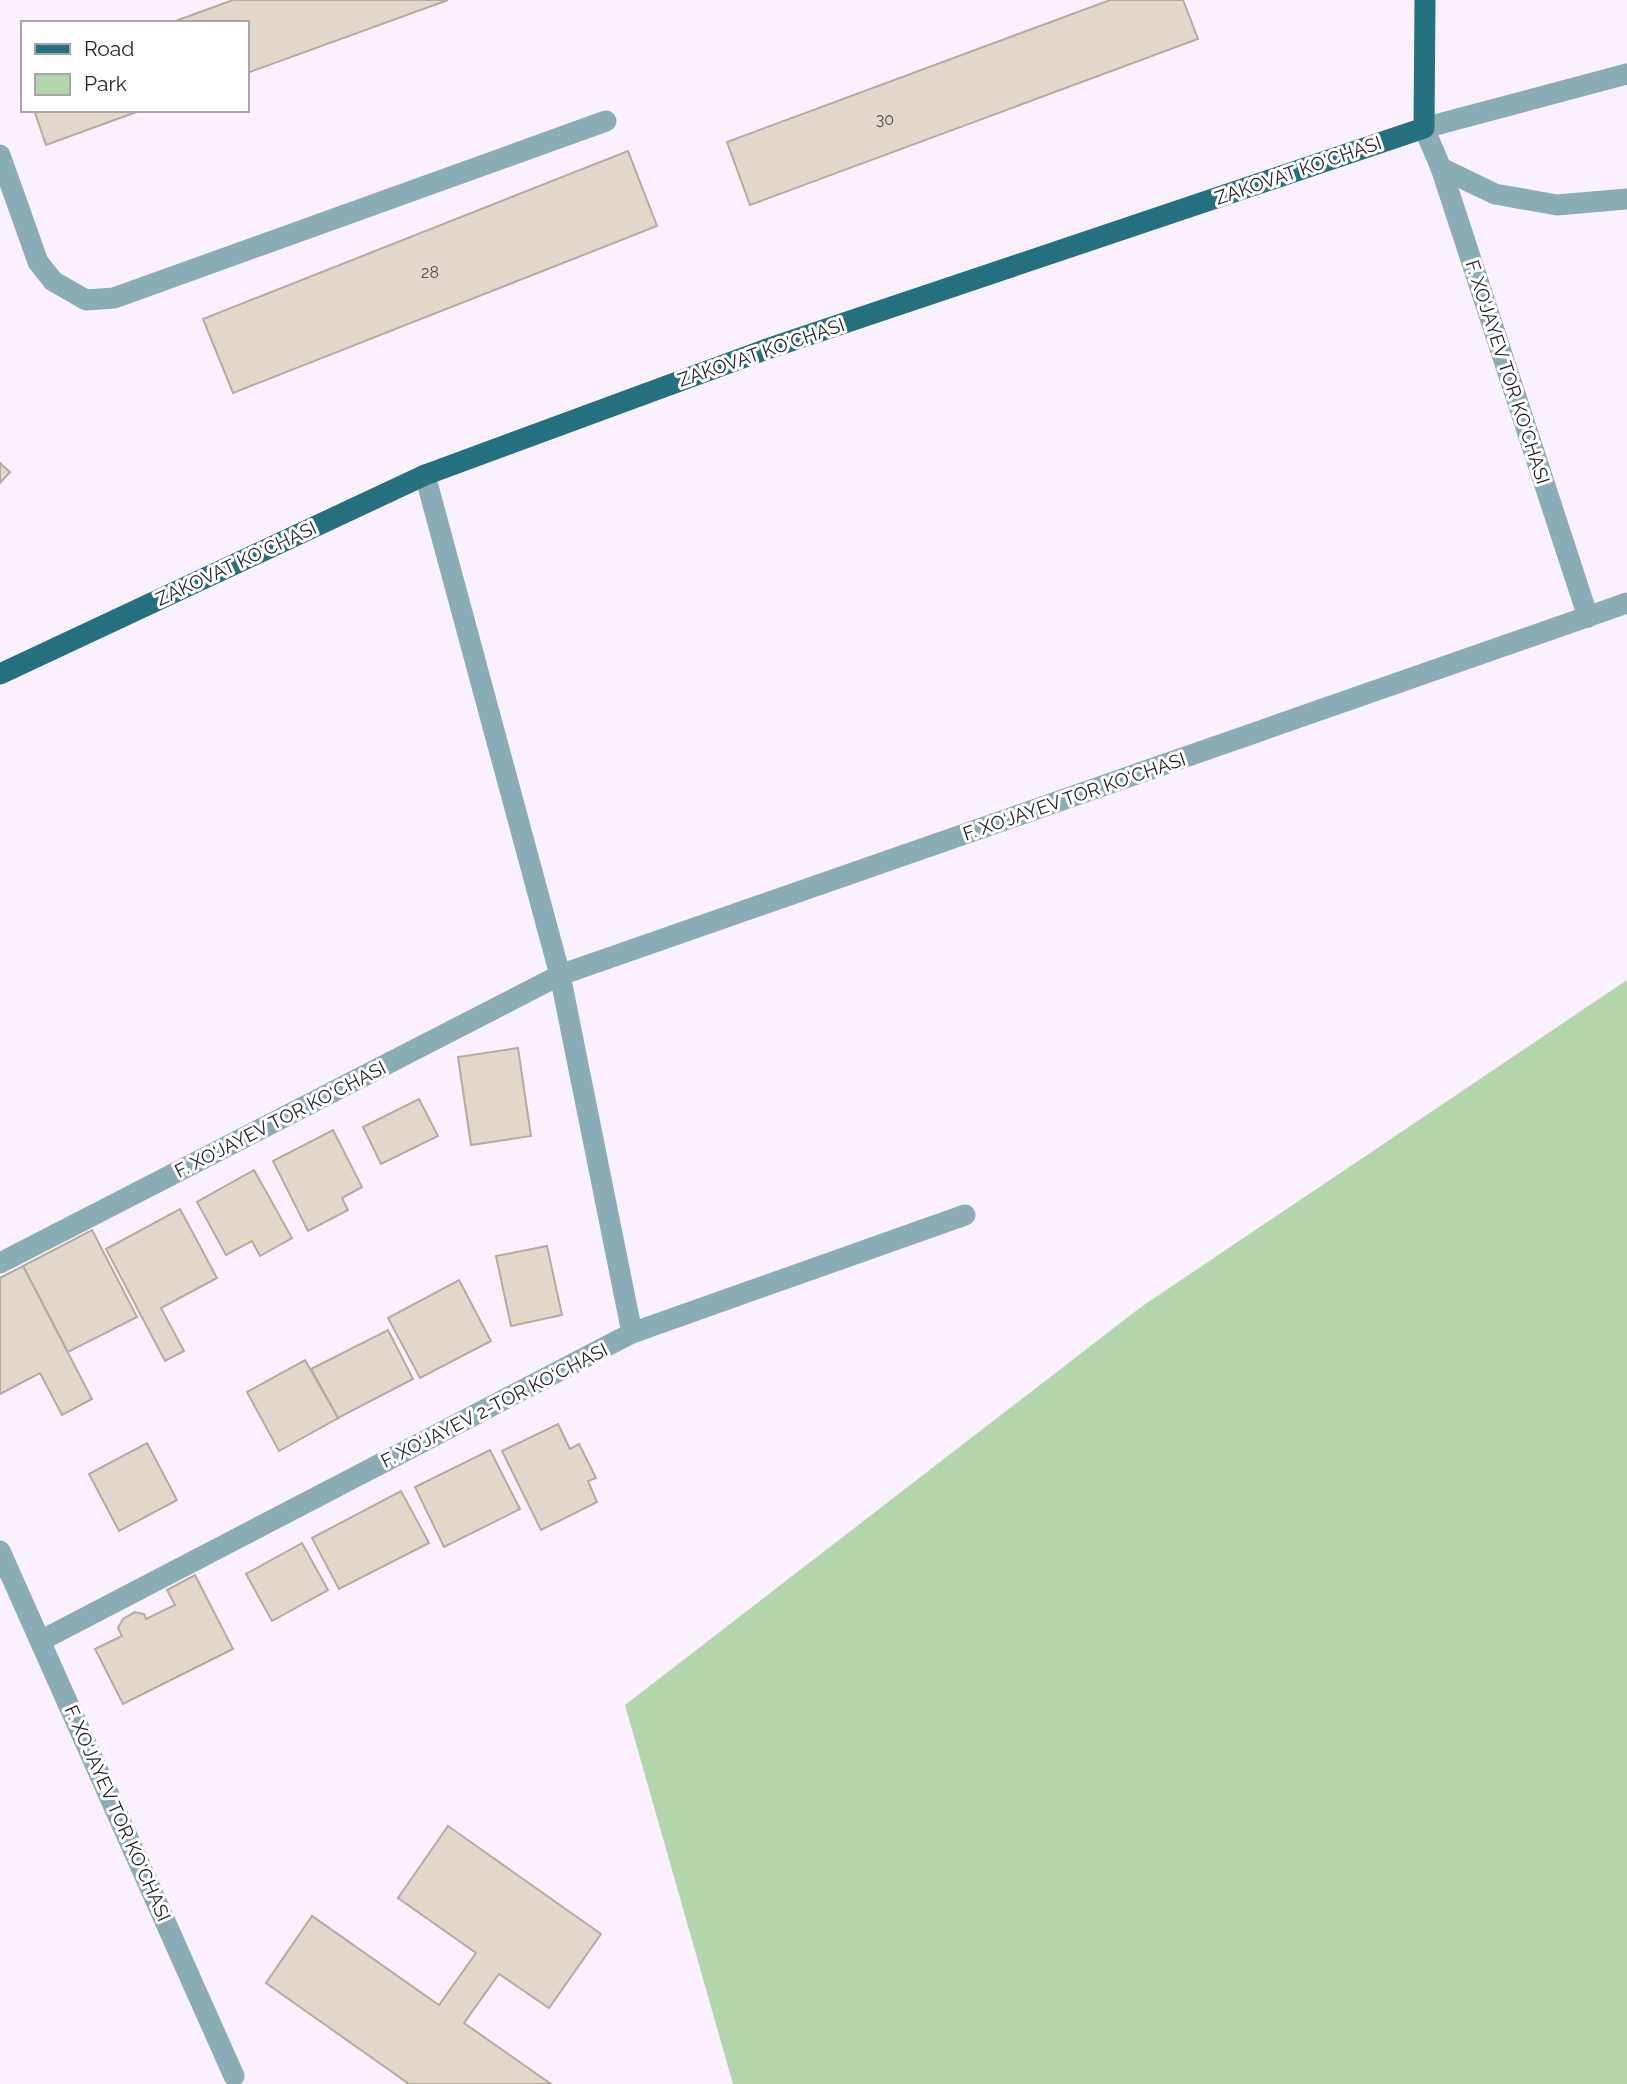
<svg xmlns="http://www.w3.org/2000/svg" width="1627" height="2084" font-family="Raleway,sans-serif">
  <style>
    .green { fill: #b3d5ac }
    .building { fill: #e1d7ca; stroke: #b4ab9e; stroke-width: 2 }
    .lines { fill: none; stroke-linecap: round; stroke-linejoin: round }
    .minor { stroke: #8aadb5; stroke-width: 21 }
    .major { stroke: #26717f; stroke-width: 21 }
    .labels { text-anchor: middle; stroke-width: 6; stroke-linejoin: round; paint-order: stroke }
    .number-label { font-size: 16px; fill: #524d4e }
    .street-label { font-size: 19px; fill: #231f24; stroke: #fff }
  </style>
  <rect width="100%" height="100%" fill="#fbf1fe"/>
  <!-- green -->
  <polygon class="green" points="1627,980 1627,2084 733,2084 625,1705 1141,1307"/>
  <!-- building -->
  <g class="building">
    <polygon points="233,0 448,0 247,73 247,23 170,23"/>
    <polygon points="1110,0 1183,0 1198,39 750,205 727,142"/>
    <polygon points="34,110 142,110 46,145"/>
    <polygon points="628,151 657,226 233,393 203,319"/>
    <polygon points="0,463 10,472 0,483"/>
    <polygon points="518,1048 531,1136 471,1145 458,1057"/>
    <polygon points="419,1099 438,1136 381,1164 363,1127"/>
    <polygon points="333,1130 362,1187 342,1198 348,1210 308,1231 273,1161"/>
    <polygon points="254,1170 292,1238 260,1256 252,1241 226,1255 197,1202"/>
    <polygon points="180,1209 217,1278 161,1308 184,1351 165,1361 106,1249"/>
    <polygon points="92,1230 137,1317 68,1352 23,1266"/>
    <polygon points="547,1246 562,1315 511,1326 496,1256"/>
    <polygon points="23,1266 92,1399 62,1415 40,1373 0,1394 0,1278"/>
    <polygon points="459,1280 491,1341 420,1378 388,1318"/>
    <polygon points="388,1330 413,1379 338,1418 311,1369"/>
    <polygon points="305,1360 338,1418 279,1451 247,1392"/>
    <polygon points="558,1424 570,1449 579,1444 596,1478 588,1481 597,1502 541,1530 502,1451"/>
    <polygon points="147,1443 177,1500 119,1531 89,1474"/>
    <polygon points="490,1450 520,1509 444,1547 415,1487"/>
    <polygon points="401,1491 429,1543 339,1589 312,1538"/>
    <polygon points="302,1543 328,1590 272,1621 246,1574"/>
    <polygon points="195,1575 233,1649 123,1704 95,1649 122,1636 118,1628 123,1619 135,1612 144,1614 146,1619 175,1605 167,1590"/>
    <polygon points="448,1826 601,1934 549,2008 499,1974 464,2023 551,2084 409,2084 266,1983 312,1916 439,2005 476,1953 398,1898"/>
  </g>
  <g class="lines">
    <!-- minor -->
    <g class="minor">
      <polyline points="0,155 38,262 53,281 86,300 114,298 606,121"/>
      <polyline points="1441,168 1495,194 1557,205 1627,199"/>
      <polyline points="425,475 560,975 632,1333"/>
      <polyline points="1588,617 1441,168 1424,128 1627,74"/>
      <polyline points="0,1263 560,975 1627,603"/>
      <polyline points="0,1551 234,2076"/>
      <polyline points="42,1640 632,1333 965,1215"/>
    </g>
    <!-- major -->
    <polyline class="major" points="0,674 425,475 764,350 1424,128 1425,0"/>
  </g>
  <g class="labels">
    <!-- number labels -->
    <g class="number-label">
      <text x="885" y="125">30</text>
      <text x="430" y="278">28</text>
    </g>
    <!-- street labels -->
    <g class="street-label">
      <text transform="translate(1298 170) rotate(-19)" y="7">ZAKOVAT KO'CHASI</text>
      <text transform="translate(761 352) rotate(-19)" y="7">ZAKOVAT KO'CHASI</text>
      <text transform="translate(1508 372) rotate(72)" y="7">F. XO‘JAYEV TOR KO‘CHASI</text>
      <text transform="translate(236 563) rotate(-25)" y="7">ZAKOVAT KO'CHASI</text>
      <text transform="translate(1074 796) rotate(-19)" y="7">F. XO‘JAYEV TOR KO‘CHASI</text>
      <text transform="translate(280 1119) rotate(-27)" y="7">F. XO‘JAYEV TOR KO‘CHASI</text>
      <text transform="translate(494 1405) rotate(-27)" y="7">F. XO‘JAYEV 2-TOR KO‘CHASI</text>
      <text transform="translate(118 1813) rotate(66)" y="7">F. XO‘JAYEV TOR KO‘CHASI</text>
    </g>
  </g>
  <!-- legend -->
  <rect x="21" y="21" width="228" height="91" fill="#ffffff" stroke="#a7a5a7" stroke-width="2"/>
  <rect x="35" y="44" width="35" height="10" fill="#26717f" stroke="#a7a5a7" stroke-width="2"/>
  <text x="84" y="56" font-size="21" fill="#231f24">Road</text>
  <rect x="35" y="74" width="35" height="21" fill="#b3d5ac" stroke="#a7a5a7" stroke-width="2"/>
  <text x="84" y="91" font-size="21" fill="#231f24">Park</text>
</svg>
